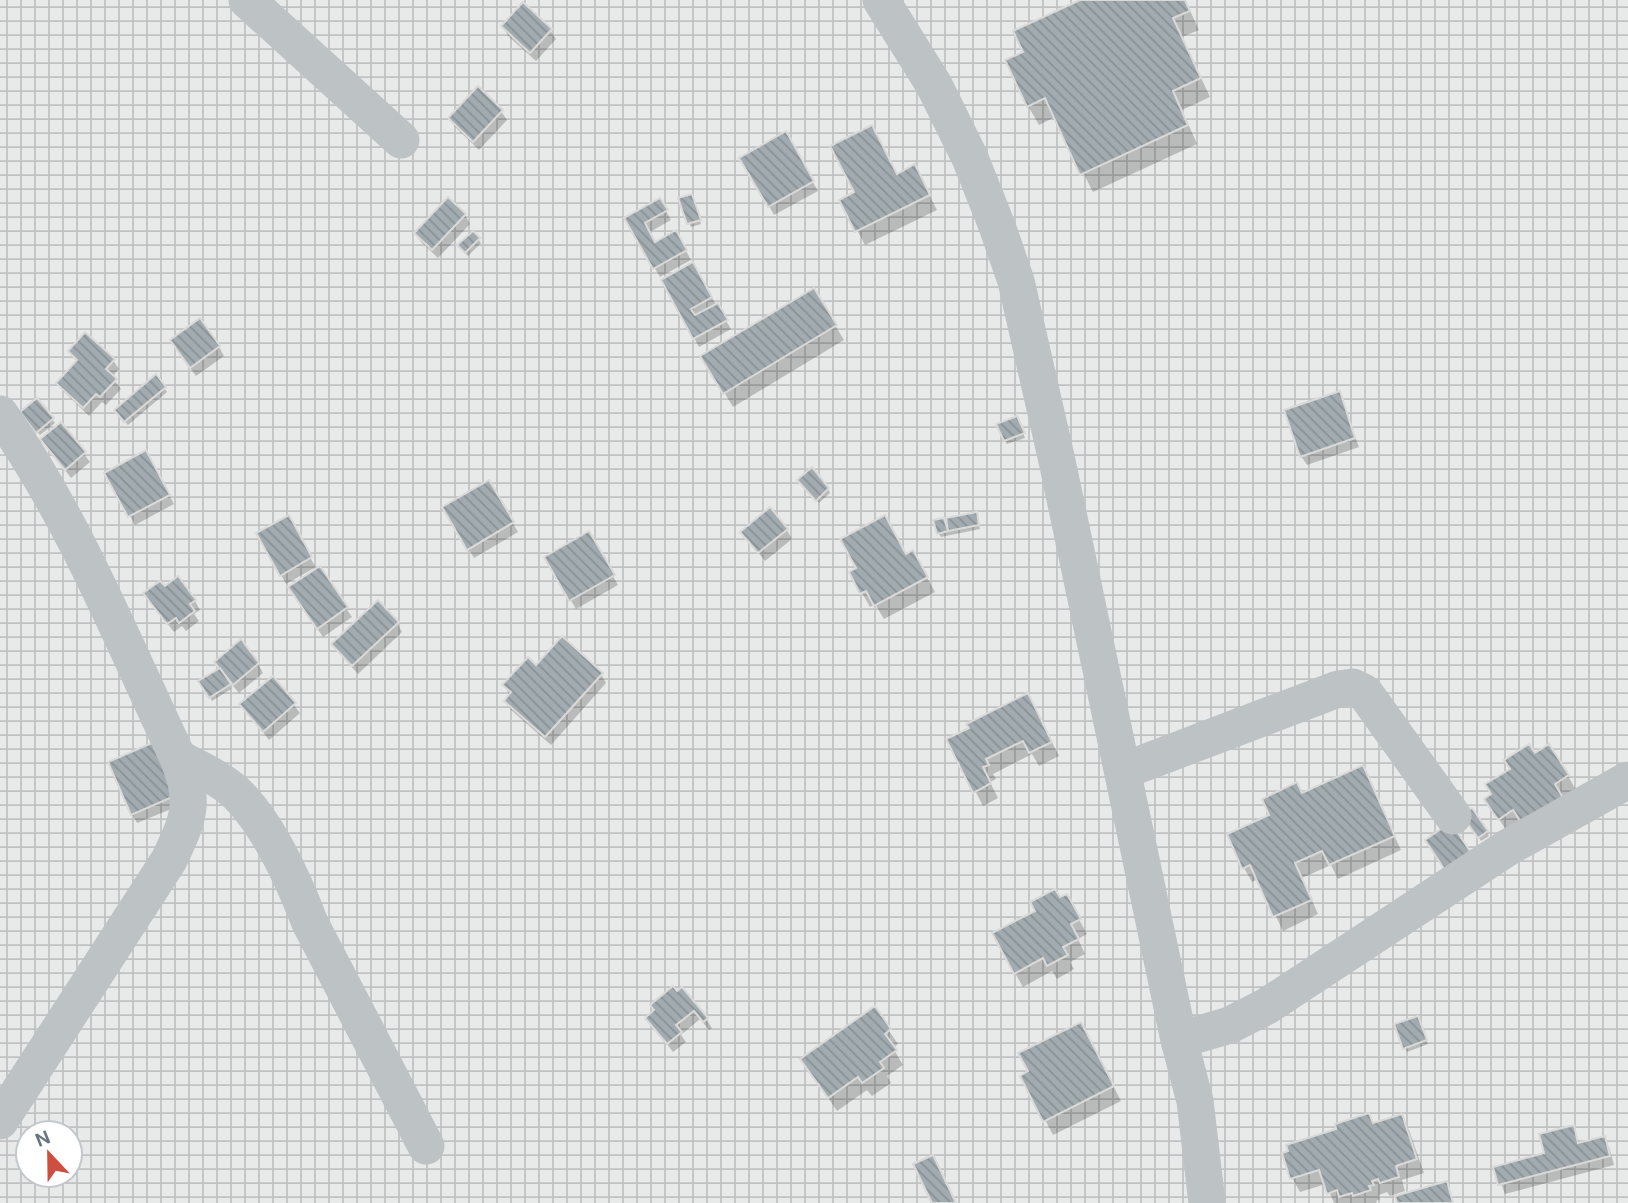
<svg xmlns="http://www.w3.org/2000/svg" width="1628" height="1203" font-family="'DM Sans',sans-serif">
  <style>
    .industrial { fill: url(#industrial-grid); fill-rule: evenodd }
    .shadow { fill: #0003 }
    .building { fill: url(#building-back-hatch); stroke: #d9d9d8; stroke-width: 2 }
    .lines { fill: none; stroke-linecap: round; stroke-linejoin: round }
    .minor { stroke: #bdc2c4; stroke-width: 37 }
  </style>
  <defs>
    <pattern id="industrial-grid" width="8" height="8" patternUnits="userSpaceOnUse" patternTransform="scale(1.75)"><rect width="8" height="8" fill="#e8e9e9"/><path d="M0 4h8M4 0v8" fill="none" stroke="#c0c1c2"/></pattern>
    <pattern id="building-back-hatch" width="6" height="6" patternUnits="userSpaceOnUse" patternTransform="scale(1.75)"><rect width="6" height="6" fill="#a2acb0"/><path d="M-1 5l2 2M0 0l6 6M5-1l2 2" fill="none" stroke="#889194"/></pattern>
  </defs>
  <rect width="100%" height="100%" fill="#f8f7f5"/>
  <!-- industrial -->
  <path class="industrial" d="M0,0H1628V1203H0ZM28,1133H70V1175H28Z"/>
  <!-- shadow -->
  <g class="shadow">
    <polygon points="1084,0 1185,0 1199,30 1182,37 1210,97 1182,110 1197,144 1093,192 1055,117 1039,125 1028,106 1025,53"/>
    <polygon points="503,27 550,30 556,39 536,61 508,36"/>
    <polygon points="501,111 507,120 479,150 455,127 450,118"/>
    <polygon points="785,134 818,191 774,215 742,158"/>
    <polygon points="897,176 922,181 937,210 865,245 841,200"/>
    <polygon points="660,200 671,220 648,233 655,245 676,233 691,260 660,277 626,219"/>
    <polygon points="693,200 701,224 691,227 689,223"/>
    <polygon points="465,215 470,224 438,258 421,242 416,233"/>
    <polygon points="478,239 481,243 468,256 462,249"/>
    <polygon points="692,265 731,329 699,347 663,281"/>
    <polygon points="814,290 844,340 733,407 703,357"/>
    <polygon points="219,347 224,356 196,376 177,350"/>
    <polygon points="70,351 113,360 119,369 112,377 121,389 106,405 102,402 89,416 64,392 58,383 77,363"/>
    <polygon points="156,377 167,392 128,425 118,414"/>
    <polygon points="1339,393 1359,447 1307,465 1301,456"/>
    <polygon points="37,401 55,423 40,435 24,417"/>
    <polygon points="1019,422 1025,438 1007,444 1005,441"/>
    <polygon points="61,424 90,462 71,478 42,440"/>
    <polygon points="146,453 174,504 135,525 106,473"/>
    <polygon points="488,482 518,532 474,558 444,508"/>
    <polygon points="802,485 828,489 830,493 819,503"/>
    <polygon points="976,514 980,529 941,537 938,533 943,520 948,528"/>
    <polygon points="288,517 317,570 319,568 352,617 323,637 296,597 317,570 316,567 286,584 259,534"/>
    <polygon points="787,530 792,539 765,561 742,532"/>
    <polygon points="588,533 618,585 576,609 546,557"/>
    <polygon points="913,552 935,592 884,619 875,604 870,607 851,573"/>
    <polygon points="164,588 195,601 200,610 194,614 199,621 186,631 182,626 174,632 151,603"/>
    <polygon points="397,623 402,632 358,674 339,653 334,644"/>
    <polygon points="258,664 263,673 239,693 228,680 227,681 231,689 212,701 201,682"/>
    <polygon points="537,667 601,674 606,683 551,745 511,710 506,701 510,696 504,685"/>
    <polygon points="273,678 300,713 269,740 242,705"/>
    <polygon points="1035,709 1059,756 1039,766 1032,754 993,774 996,779 990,782 998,798 983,806 949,740"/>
    <polygon points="153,744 181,805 137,823 132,814"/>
    <polygon points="1534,755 1568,776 1576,790 1508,833 1495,813"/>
    <polygon points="1362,767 1401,850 1338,879 1331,865 1302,878 1318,914 1283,931 1258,879 1252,882 1244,868 1271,816 1303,795"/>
    <polygon points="1472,810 1489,836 1481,841 1464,815"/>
    <polygon points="1066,896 1087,934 1078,939 1085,954 1070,962 1074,969 1057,979 1052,971 1023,987 1015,973 1059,899"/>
    <polygon points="673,988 706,1019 712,1028 709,1030 700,1019 681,1035 686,1042 673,1052 647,1018 656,1011"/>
    <polygon points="874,1009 898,1044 893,1048 903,1065 887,1076 891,1083 872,1096 867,1090 837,1111 802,1059"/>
    <polygon points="1419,1022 1428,1044 1407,1052 1405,1048"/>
    <polygon points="1089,1038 1121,1101 1053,1135 1022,1076"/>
    <polygon points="1368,1115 1374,1124 1401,1116 1409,1130 1424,1173 1402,1180 1405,1191 1390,1196 1387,1192 1379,1195 1380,1199 1376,1201 1377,1203 1334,1203 1326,1184 1300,1192 1292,1178 1338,1130"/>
    <polygon points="1573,1127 1580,1144 1604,1138 1609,1147 1614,1165 1505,1194 1495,1168 1546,1155"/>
  </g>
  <!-- building -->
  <g class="building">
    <polygon points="1080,0 1185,0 1190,11 1173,18 1201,78 1173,91 1188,125 1080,175 1045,98 1027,107 1005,60 1023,52 1013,31"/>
    <polygon points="523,2 552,29 530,53 501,26"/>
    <polygon points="478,86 503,110 473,142 448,118"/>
    <polygon points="872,125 897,174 915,164 930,195 855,232 839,200 854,192 830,146"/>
    <polygon points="786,131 814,181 768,207 739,158"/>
    <polygon points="692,194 701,220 687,224 678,198"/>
    <polygon points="448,197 466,214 432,250 414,233"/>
    <polygon points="660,198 668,210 645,223 655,242 676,230 687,250 653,269 624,218"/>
    <polygon points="473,231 480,238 465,253 457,245"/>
    <polygon points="693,262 712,297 691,309 695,315 718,303 728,320 693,339 661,280"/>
    <polygon points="814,288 837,325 723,394 700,356"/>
    <polygon points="200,318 220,346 190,368 170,340"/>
    <polygon points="85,332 115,359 106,369 117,379 100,397 96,394 83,408 56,383 77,360 68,351"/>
    <polygon points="156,374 166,387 124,422 114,410"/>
    <polygon points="1340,391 1355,438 1300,457 1284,410"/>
    <polygon points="37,398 54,418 36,433 20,412"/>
    <polygon points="1017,416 1025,433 1004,441 996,424"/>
    <polygon points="61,422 86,452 65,470 40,439"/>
    <polygon points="146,450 170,495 128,517 104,473"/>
    <polygon points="812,467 829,488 816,501 797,480"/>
    <polygon points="489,480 514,522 467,550 442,507"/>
    <polygon points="489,480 514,522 467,550 442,507"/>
    <polygon points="770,507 788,529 758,553 740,532"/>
    <polygon points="977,512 979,525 948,531 946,518"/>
    <polygon points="289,515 312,557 280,576 256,533"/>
    <polygon points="885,515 906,554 913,550 928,577 874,606 866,591 860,594 849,572 856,568 840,539"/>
    <polygon points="944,518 948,531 937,534 933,520"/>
    <polygon points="589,531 615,575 569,601 544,557"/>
    <polygon points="320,566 348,607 317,629 288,587"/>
    <polygon points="178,576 196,600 190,604 195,611 179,623 176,618 167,624 143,593 160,581 165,586"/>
    <polygon points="378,600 399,622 352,666 331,644"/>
    <polygon points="562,636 603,673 545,737 504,701 511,692 502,685 528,657 536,665"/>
    <polygon points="241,639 259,663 233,685 214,662"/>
    <polygon points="220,668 231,684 209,698 198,681"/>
    <polygon points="273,676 296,703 263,732 239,704"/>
    <polygon points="1028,693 1052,742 1029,753 1023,741 986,759 989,765 983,767 991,783 973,793 946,739 969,728 966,724"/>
    <polygon points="154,742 177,795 131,815 108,762"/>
    <polygon points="1529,744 1535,753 1549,744 1569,775 1555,784 1563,798 1522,824 1513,810 1498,820 1484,799 1491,794 1485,784 1510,769 1504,760"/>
    <polygon points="1363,765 1395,836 1329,865 1322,851 1295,863 1312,900 1273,917 1250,865 1242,869 1227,834 1269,815 1262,799 1297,782 1302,793"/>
    <polygon points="1472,808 1488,831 1478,838 1461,814"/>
    <polygon points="1451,822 1473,856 1447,873 1425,840"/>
    <polygon points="1055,889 1060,897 1067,894 1081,919 1071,924 1079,939 1063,947 1068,955 1047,966 1043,958 1014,974 992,933 1035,911 1030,902"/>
    <polygon points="673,986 677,991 682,987 708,1018 703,1022 694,1011 676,1025 682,1032 667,1044 645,1018 654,1010 650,1005"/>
    <polygon points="875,1006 891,1029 885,1034 897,1050 880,1062 884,1068 862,1083 858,1077 828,1098 800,1059"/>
    <polygon points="1418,1016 1427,1040 1403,1049 1394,1024"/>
    <polygon points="1081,1022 1114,1086 1043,1122 1020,1076 1028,1071 1018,1053"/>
    <polygon points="1369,1113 1373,1123 1402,1114 1417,1159 1396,1166 1399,1177 1380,1183 1378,1179 1372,1181 1374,1185 1369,1186 1371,1190 1353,1196 1352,1193 1339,1197 1337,1190 1327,1194 1319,1170 1290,1179 1282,1153 1288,1151 1286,1145 1336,1129 1335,1124"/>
    <polygon points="1574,1125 1578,1143 1605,1136 1610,1156 1498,1185 1493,1167 1544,1153 1539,1134"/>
    <polygon points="933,1155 956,1203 932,1203 913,1164"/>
    <polygon points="933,1155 956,1203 932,1203 913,1164"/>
    <polygon points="1447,1181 1453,1203 1397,1203 1395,1196"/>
  </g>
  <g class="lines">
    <!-- minor -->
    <g class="minor">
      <polyline points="247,0 401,140"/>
      <polyline points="881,0 934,85 970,158 997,226 1016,281 1057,461 1179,1040 1195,1101 1207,1203"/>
      <path d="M0,414C74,519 123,642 178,758C196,802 189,818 169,860L0,1121"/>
      <path d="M178,758C199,769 225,780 242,799C272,832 294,881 310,923L426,1146"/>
      <polyline points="1123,771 1338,689 1353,687 1365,693 1453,816"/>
      <polyline points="1179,1040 1230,1025 1267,1006 1507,848 1628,780"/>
    </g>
  </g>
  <!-- north arrow -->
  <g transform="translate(49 1154) rotate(338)"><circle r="33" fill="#ffffff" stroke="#c2c8cb" stroke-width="2"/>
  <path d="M0-5L12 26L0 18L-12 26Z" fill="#ce4f3f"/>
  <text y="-10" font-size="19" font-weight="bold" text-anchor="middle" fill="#66767d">N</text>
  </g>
</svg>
